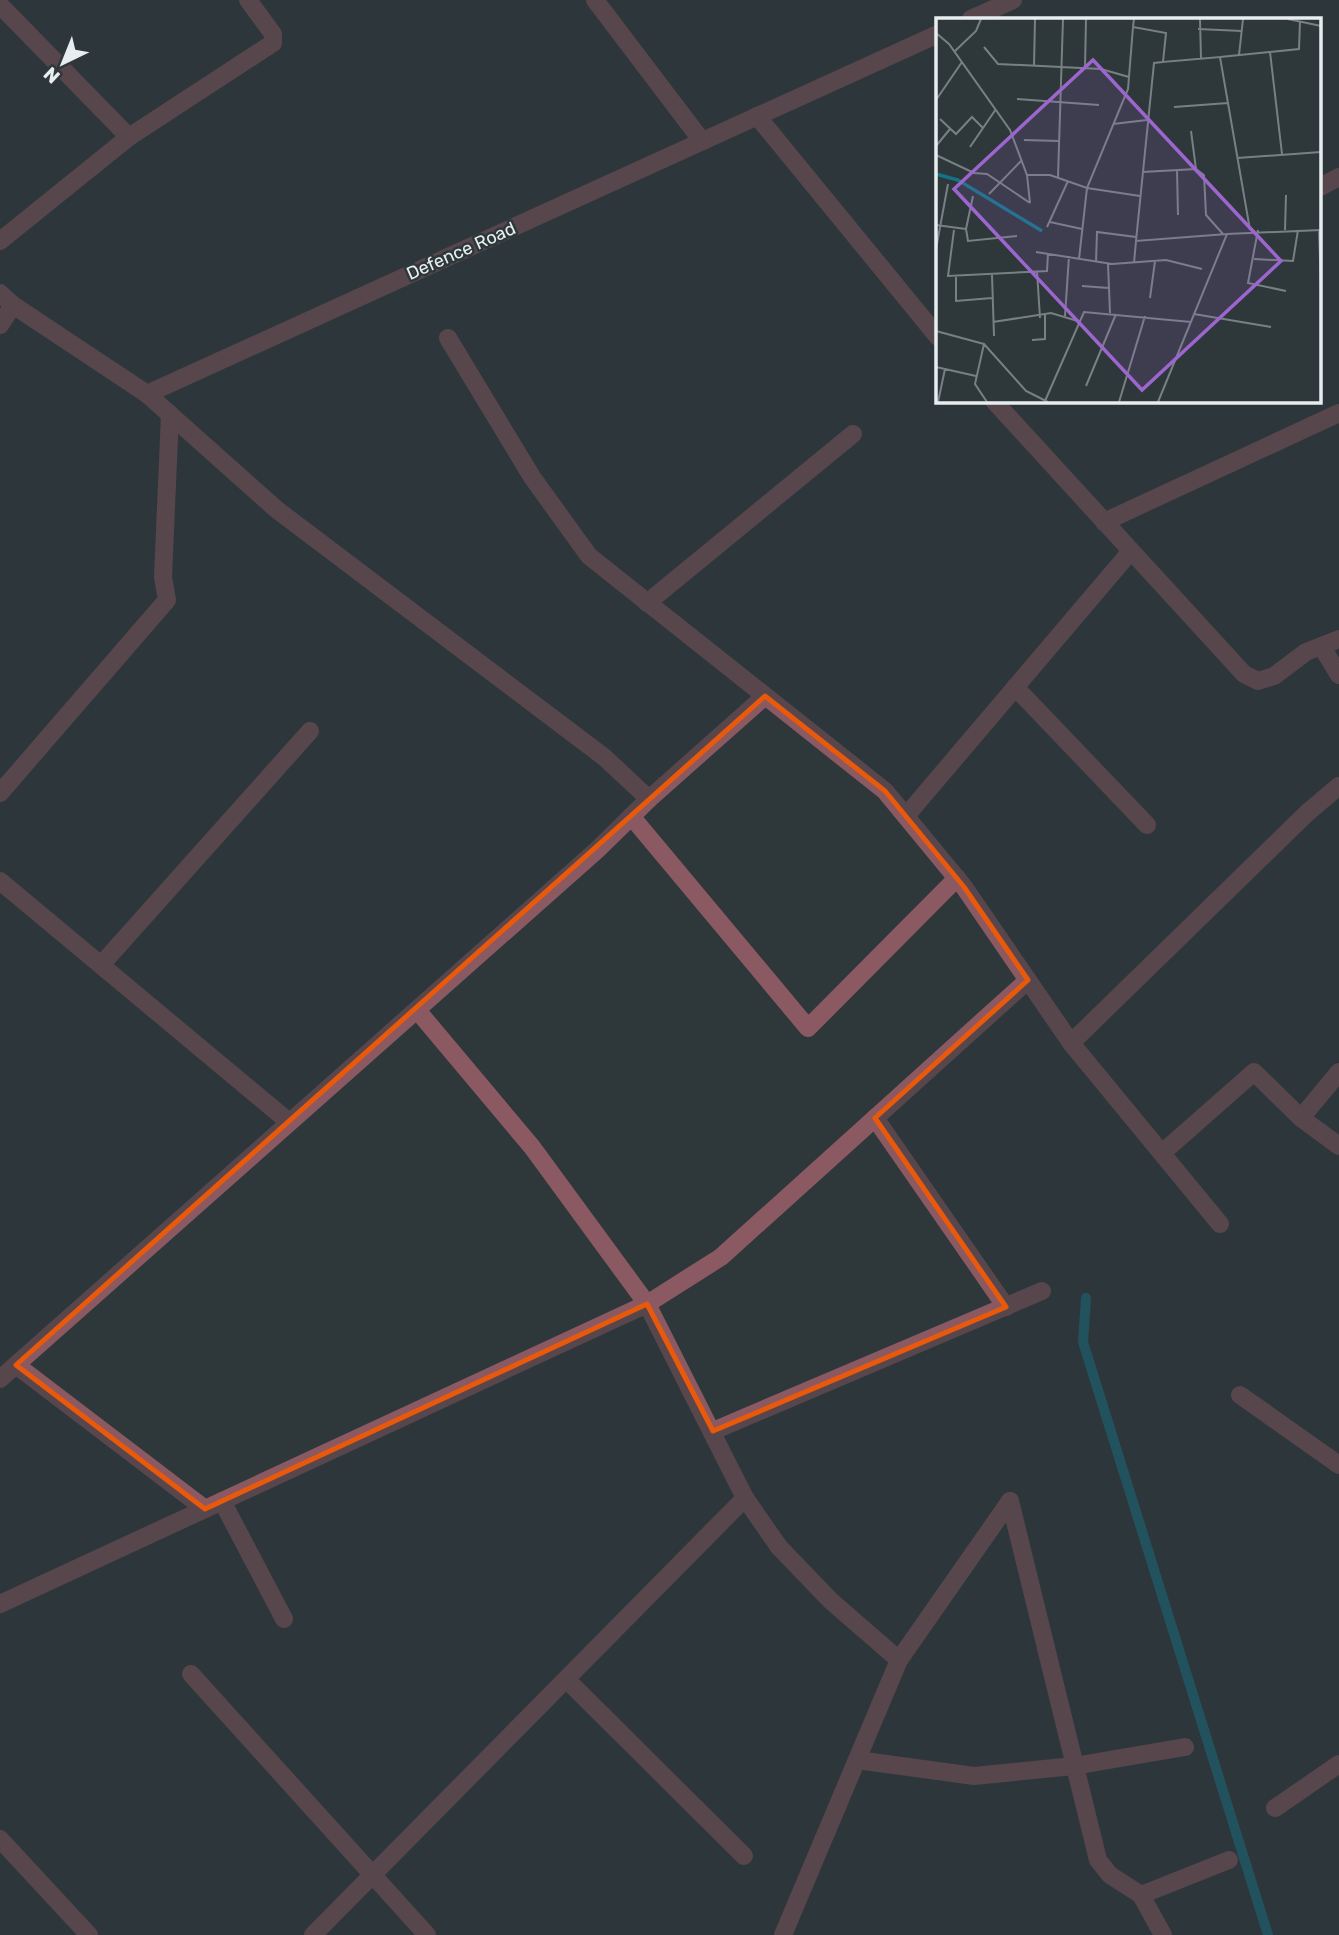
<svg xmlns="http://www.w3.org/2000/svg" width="1339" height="1935" font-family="Rubik,sans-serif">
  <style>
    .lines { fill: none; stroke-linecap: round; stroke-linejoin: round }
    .stream { stroke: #137489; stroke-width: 10 }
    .minor { stroke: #8b5961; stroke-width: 18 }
    .marked { fill: none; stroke: #e8590c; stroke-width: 5; stroke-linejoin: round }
    .labels { text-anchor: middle; stroke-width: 5; stroke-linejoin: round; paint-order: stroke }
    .street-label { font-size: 18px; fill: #e8eef0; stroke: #2e373a }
    .inset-river { fill: none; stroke: #137489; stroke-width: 3.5 }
    .inset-road { fill: none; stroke: #788083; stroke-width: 2 }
    .view { fill: #9c66ce; fill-opacity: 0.15; stroke: #9c66ce; stroke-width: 3.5 }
    .inset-edge { fill: none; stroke: #e8eef0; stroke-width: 3.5 }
  </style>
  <rect width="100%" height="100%" fill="#2e373a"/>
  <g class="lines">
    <!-- stream -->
    <polyline class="stream" points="1086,1298 1083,1342 1268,1935"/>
    <!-- minor -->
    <g class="minor">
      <polyline points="595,0 702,141"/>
      <polyline points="0,5 129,137"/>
      <polyline points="971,19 1013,0"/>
      <polyline points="757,116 938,337"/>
      <polyline points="1320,187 1339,177"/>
      <polyline points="0,241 129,137 273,43 273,34 248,0"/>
      <polyline points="0,293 13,305 147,394 938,34"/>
      <polyline points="0,325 13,305"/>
      <polyline points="448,338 532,477 589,556 885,791 964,887 1071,1043 1220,1224"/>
      <polyline points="994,401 1244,674 1258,681 1274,676 1306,652 1339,639"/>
      <polyline points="1104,522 1339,413"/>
      <polyline points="647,603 853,434"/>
      <polyline points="1322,647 1339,675"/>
      <polyline points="1015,687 1147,825"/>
      <polyline points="0,793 167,600 163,577 170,414"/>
      <polyline points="649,799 765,696"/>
      <polyline points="631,816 808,1028 957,878"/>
      <polyline points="906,816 1131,551"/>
      <polyline points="0,881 289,1122"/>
      <polyline points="101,965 310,731"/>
      <polyline points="417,1010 532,1147 647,1304 745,1498 779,1547 831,1601 899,1660 783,1935"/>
      <polyline points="1071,1043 1307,813 1339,786"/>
      <polyline points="875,1118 1006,1307"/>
      <polyline points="1301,1118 1339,1072"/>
      <polyline points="1162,1153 1254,1072 1301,1118 1339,1146"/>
      <polyline points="16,1365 205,1509"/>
      <polyline points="0,1379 597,850 649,799 604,757 276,509 147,394"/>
      <polyline points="1240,1395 1339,1465"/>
      <polyline points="713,1431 1042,1291"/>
      <polyline points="222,1501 284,1619"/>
      <polyline points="1010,1501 1098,1860 1110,1875 1141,1895 1163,1935"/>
      <polyline points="0,1604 647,1304 721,1257 1028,980"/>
      <polyline points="899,1660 1010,1501"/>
      <polyline points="191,1674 427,1935"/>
      <polyline points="566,1679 744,1856"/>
      <polyline points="857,1760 974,1776 1074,1766 1185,1747"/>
      <polyline points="1275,1808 1339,1764"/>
      <polyline points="0,1839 89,1935"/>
      <polyline points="1141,1895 1229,1860"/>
      <polyline points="313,1935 745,1498"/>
    </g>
  </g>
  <!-- marked area -->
  <path d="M0 0H1339V1935H0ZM765,696L885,791L964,887L1028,980L875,1118L1006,1307L713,1431L647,1304L205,1509L16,1365Z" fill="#2e373a" fill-opacity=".55" fill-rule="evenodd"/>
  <path class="marked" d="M765,696L885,791L964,887L1028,980L875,1118L1006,1307L713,1431L647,1304L205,1509L16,1365Z"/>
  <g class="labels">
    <!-- street labels -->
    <g class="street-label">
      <text transform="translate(461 251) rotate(-24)" y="6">Defence Road</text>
    </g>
  </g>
  <!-- overview -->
  <g transform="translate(936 18)">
    <rect width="385" height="385" fill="#2e373a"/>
    <path class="inset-river" d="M0,156L22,162L106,213"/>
    <path class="inset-road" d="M198,1L197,9L230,15L227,44L284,39L314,212M264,1L265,41M352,1L385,8M262,11L306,13M0,15L13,26L74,112L91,157H114L151,170L204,178M48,29L62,46L165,51L193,59M19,33L40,13L45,1M334,34L346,136M303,37L307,1M284,39L363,31L364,3M227,44L218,45L200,223L291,216M98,48L99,1M149,50L150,1M81,81L163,87M0,82L26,44M238,89L292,85M4,101L20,116L36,99L47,110M177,106L211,102M88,122L123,123M0,128L14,111M34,129L60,91M0,137L38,155L51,156L94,185M301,140L385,134M260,151L268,157L270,197L287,216M241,152L242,197M206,154L260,151L255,113M91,157L94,185M122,159L127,1M53,176L85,143M37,178L30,211L32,223L81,218M114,204L146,211M0,207L30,211M111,209L132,163M18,212L12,258L111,253L112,235M322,212L312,265L350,273M349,212L350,177M383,212L385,270M0,231L12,166M100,234L176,246L230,242L266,251M143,241L151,170L192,71L197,9M318,241L357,243L362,212M160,244L161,214L200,219M198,245L200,223M172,246L174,295M101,253L104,300M56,257L58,318M20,258V283L56,280M146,268L173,270M214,280L219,243M258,296L335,309M129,298L133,238M57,304L115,295L145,304M0,313L48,326L39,366L51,384M96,322L109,321V295M48,326L90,373L112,384M0,349L40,358M150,368L180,296M109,383L148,294L255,304M2,384L9,351M183,384L209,298M222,384L291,216L385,212"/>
    <path class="view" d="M157,42L345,243L206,372L18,171Z"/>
    <rect width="385" height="385" class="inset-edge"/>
  </g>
  <!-- north arrow -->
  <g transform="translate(63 63) rotate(223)" stroke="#2e373a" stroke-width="5" paint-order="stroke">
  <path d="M0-5L12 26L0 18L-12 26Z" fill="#e8eef0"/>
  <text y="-10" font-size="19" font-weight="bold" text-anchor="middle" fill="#e8eef0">N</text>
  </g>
</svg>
